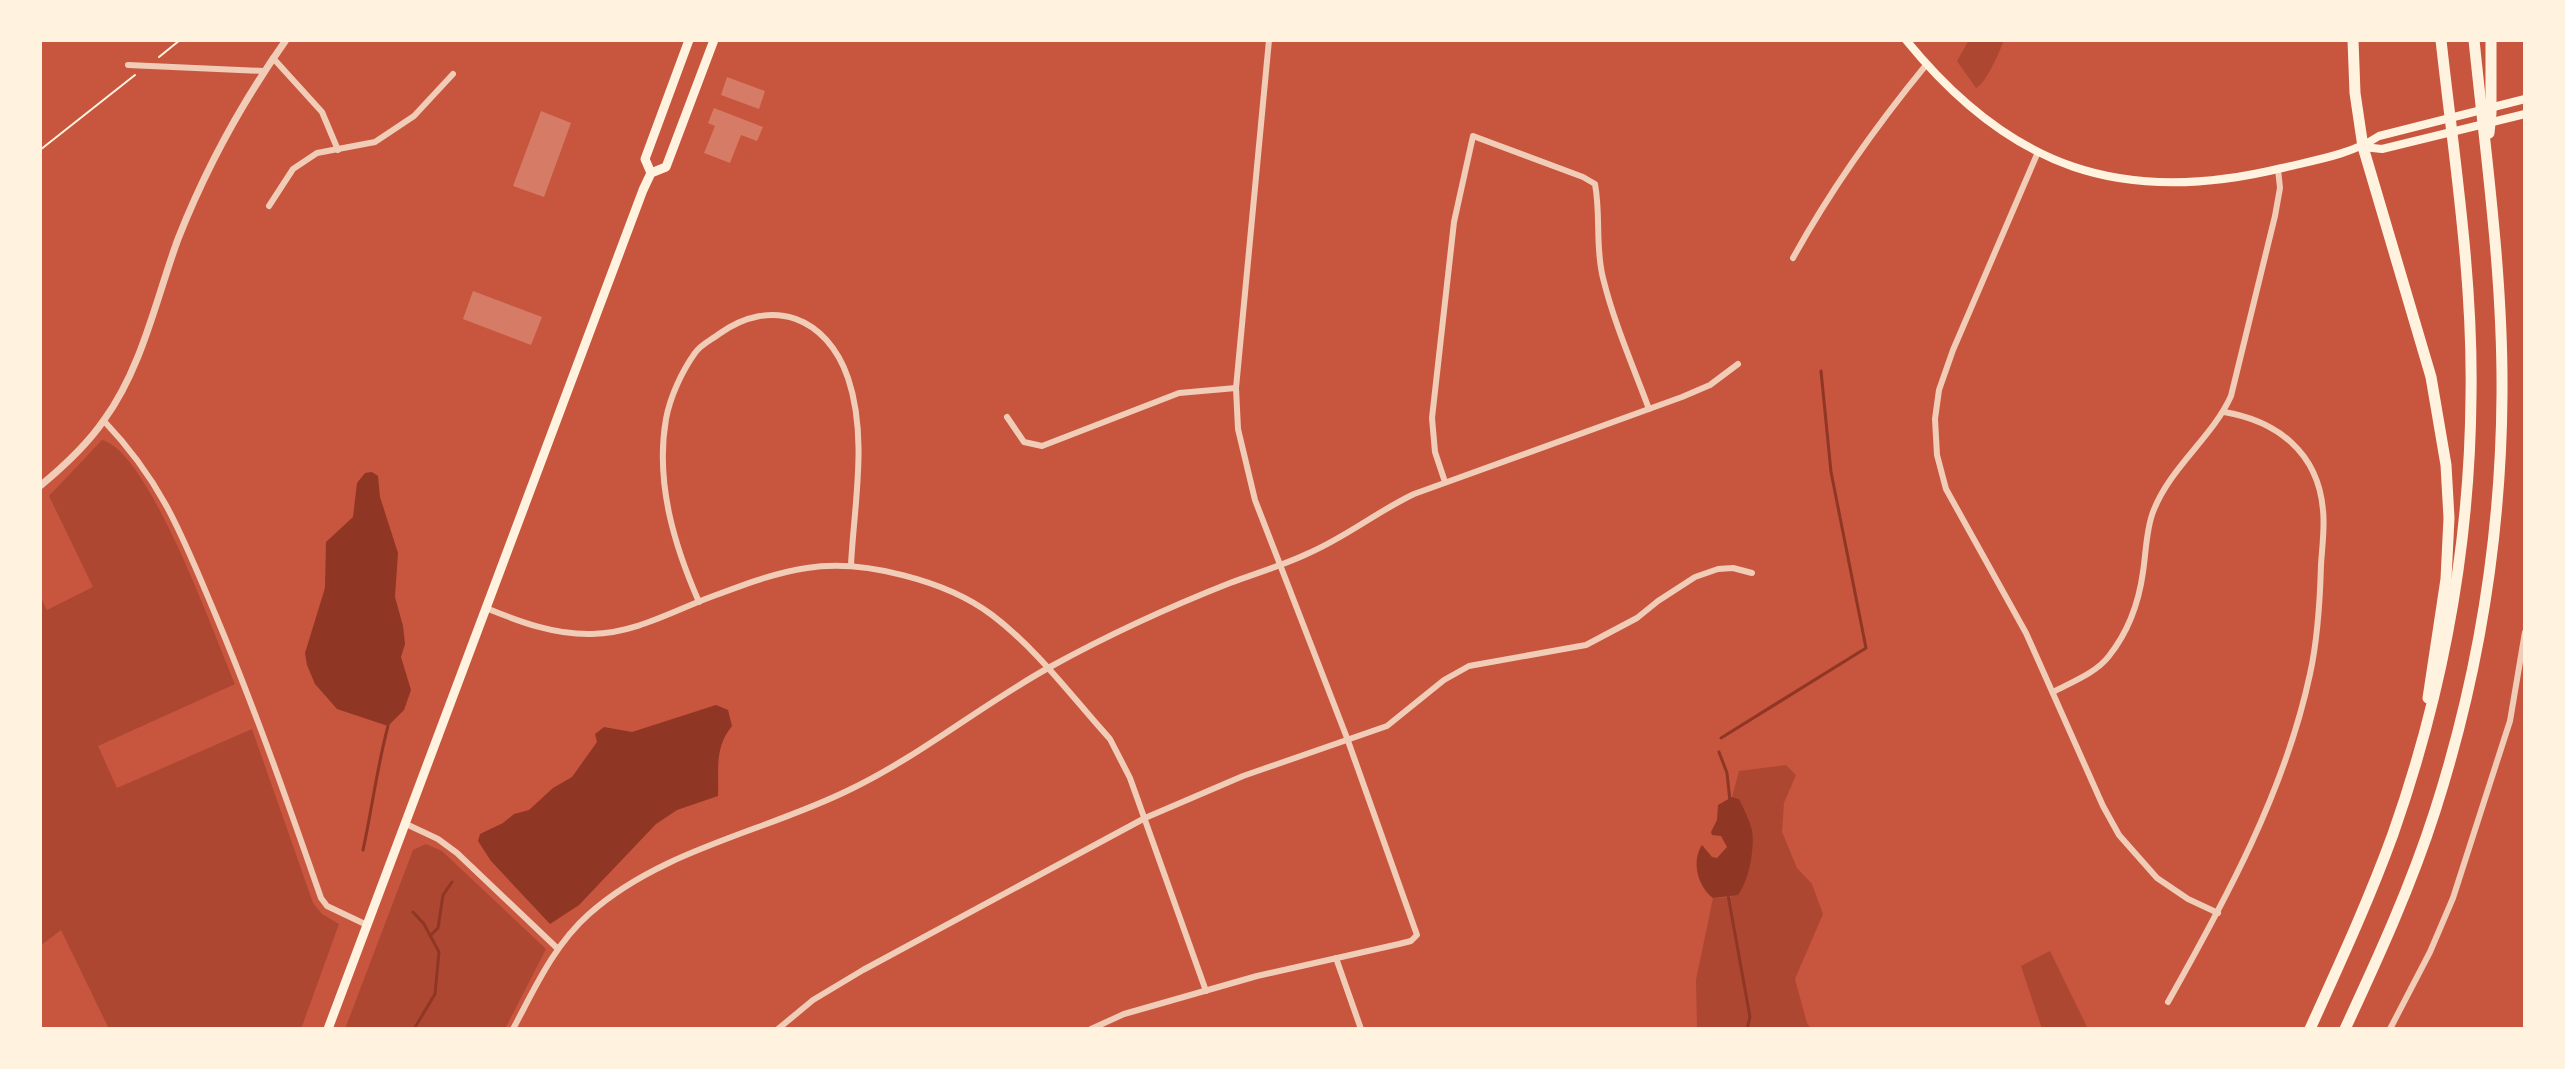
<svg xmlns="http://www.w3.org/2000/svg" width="2565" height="1069" font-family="Georgia,serif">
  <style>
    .green { fill: #ae4732 }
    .water { fill: #8f3625 }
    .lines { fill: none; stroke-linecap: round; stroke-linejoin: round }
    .stream { stroke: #8f3625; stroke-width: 3 }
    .building { fill: #d67c66 }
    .path { stroke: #fff3e0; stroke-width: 2 }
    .minor { stroke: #f1ccb7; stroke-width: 6 }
    .tertiary { stroke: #f1ccb7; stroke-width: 7 }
    .secondary { stroke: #fff3e0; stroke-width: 8 }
    .primary { stroke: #fff3e0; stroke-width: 9 }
    .motorway { stroke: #fff3e0; stroke-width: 11 }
  </style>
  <rect width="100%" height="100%" fill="#c8553d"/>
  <!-- green -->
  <g class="green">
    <path d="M1969,40H2004C1999,53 1986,83 1976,88L1957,61Z"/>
    <path d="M102,440C149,451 215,637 235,684L98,746L117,788L252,729L313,903L322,914L339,924L301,1029H109L61,930L40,946V596L47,610L93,587L49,496Z"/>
    <polygon points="1786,765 1796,775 1784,803 1782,832 1797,868 1812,884 1823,914 1795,979 1807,1023 1811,1029 1697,1029 1696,980 1713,898 1731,897 1739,799 1732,797 1739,771"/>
    <polygon points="426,844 442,851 546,949 505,1029 345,1029 413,850"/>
    <polygon points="2050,951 2087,1027 2089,1029 2042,1029 2021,966"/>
  </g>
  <!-- water -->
  <g class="water">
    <polygon points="372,472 378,476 380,497 398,553 395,597 403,626 405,644 401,657 411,690 404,710 388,726 337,709 315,684 307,665 305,653 325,588 326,542 353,517 357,483 365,473"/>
    <path d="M716,705L728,710L732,726C714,748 719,770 718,796L677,810L656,824L579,905L550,924L491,861L478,841L480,834L503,823L514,814L529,810L553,788L572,777L597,742L595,734L604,727L632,732Z"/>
    <path d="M1732,797L1739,799C1744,809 1749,819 1752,830C1755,847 1749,881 1738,895L1713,898C1698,887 1691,861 1702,845L1712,857L1717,858L1727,847L1721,836L1712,835L1711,832L1717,820L1718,805Z"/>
  </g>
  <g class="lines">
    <!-- stream -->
    <g class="stream">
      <polyline points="1721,738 1866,648 1831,472 1821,371"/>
      <polyline points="1719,752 1727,773 1730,801"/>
      <path d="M363,850C372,809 377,767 388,726"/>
      <polyline points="1728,895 1750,1017 1747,1029"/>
      <polyline points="413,912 424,924 439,952 435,994 414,1029"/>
      <polyline points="430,936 438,928 443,895 452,882"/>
    </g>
  </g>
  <!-- building -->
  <g class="building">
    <polygon points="727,77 765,91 759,109 721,95"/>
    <polygon points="714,108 763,127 757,141 741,135 730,163 704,153 715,126 708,123"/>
    <polygon points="541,111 571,123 544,197 513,186"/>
    <polygon points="473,291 542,317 531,345 463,319"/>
  </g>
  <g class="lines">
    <!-- path -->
    <g class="path">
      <polyline points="159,57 180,40"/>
      <polyline points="40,150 135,75"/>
    </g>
    <!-- minor -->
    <g class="minor">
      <polyline points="273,58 322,112 338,150"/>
      <polyline points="128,65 263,71"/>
      <polyline points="2038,152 1953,350 1939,390 1935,419 1937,455 1946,489 2026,633 2103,806 2119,835 2157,878 2188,899 2218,913"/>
      <polyline points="269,206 293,169 317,153 375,142 414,116 453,74"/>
      <path d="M1793,258C1831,189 1876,126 1926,65"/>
      <polyline points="1007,417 1024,442 1042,446 1179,393 1236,388"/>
      <path d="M104,421C164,484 183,538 216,616C255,709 288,803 321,898L327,906L367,925"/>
      <path d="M1445,482L1435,452L1432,418L1454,222L1473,136L1583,177L1595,184C1601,216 1595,247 1603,278C1614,323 1633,366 1649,409"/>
      <path d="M699,602C674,545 655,482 666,419C670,397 682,371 695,353C700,345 711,340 719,334C772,296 827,317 848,378C868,437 854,505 851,565"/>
      <path d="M486,608C520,622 555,635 592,634C634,633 669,613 708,598C740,586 773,573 807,568C863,559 947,581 992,615C1037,649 1072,697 1110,739L1130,778L1206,991"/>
      <path d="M2053,692C2072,682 2096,673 2109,656C2128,632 2139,601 2143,572C2146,553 2146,530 2153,512C2170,467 2212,438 2231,396L2275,216L2280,188L2278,169"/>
      <polyline points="404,823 438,839 457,853 557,948"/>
      <polyline points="1336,958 1361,1029"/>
      <path d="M2168,1002C2226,899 2285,791 2310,674C2318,638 2320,601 2321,565C2322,547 2325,528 2323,510C2318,452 2277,421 2224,412"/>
      <path d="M513,1029C535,988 554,945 589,914C662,849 764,832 849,790C920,756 981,705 1050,667C1108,635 1169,607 1230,583C1257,573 1284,565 1309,553C1346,537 1378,511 1414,494L1682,397L1710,385L1738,364"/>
      <polyline points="778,1029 813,1000 863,970 1145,818 1243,776 1387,726 1444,680 1469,666 1586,645 1637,618 1658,601 1695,577 1718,569 1733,568 1752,573"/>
      <polyline points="1091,1029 1124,1014 1257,976 1399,944 1411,941 1417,935 1347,738 1255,500 1238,429 1236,388 1269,40"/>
      <polyline points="2390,1029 2430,952 2453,898 2510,721 2525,632"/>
    </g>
    <!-- tertiary -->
    <path class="tertiary" d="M40,486C63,467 87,445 104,420C142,368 156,299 178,239C206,168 242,102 286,40"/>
    <!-- secondary -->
    <g class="secondary">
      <path d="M1906,40C2010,168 2122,207 2282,168C2315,160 2350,155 2379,136L2525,99"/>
      <polyline points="2363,147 2382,149 2525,114"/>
    </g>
    <!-- primary -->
    <g class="primary">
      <polyline points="651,173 645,159 689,40"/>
      <polyline points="328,1029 643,190 651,173 666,167 714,40"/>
    </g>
    <!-- motorway -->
    <g class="motorway">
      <polyline points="2353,40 2355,93 2363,147 2431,377 2446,465 2449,518 2446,579 2428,698"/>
      <polyline points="2489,133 2491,113 2491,40"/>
      <path d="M2310,1029C2339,965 2369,900 2393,834C2443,692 2470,546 2471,395C2473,277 2454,158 2441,40"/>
      <path d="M2345,1029C2378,958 2411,886 2435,811C2478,677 2501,536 2502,395C2503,276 2486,158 2474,40"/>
    </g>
  </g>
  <!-- border -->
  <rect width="2565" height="1069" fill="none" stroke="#fff3e0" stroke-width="84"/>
</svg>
